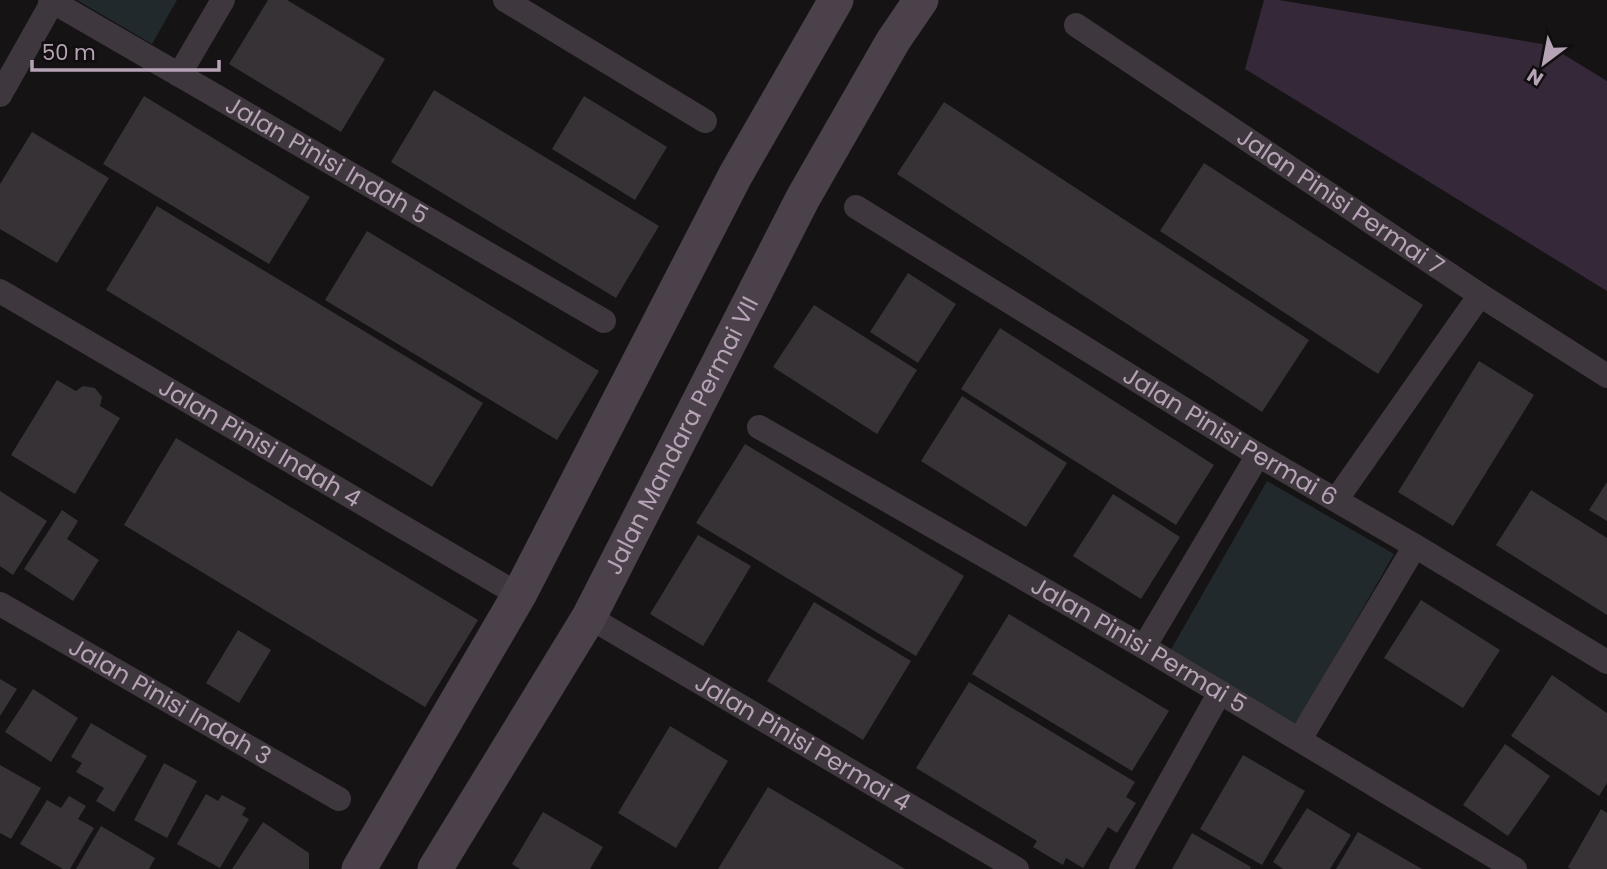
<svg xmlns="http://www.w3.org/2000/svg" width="1607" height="869" font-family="Poppins,sans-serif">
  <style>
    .green { fill: #22292d }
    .water { fill: #352839 }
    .building { fill: #373236 }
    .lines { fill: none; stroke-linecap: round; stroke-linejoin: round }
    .street { stroke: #3f373e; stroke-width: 24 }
    .secondary { stroke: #4a414a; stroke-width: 35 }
    .labels { text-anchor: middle; stroke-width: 7; stroke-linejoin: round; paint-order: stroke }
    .street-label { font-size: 24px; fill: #b6a3b6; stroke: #100e0f }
  </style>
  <rect width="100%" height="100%" fill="#151314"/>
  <!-- green -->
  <g class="green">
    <polygon points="77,0 177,0 152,44"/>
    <polygon points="1267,481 1394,554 1296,725 1169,653"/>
  </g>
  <!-- water -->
  <polygon class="water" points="1264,0 1279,0 1548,45 1607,81 1607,291 1245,69"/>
  <!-- building -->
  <g class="building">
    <polygon points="268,0 287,0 385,59 341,132 229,64"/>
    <polygon points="434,90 659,226 616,298 391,162"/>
    <polygon points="144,96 310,197 269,264 103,164"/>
    <polygon points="584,96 667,147 635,200 552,149"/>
    <polygon points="944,102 1309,340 1262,412 897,174"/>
    <polygon points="32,132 109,178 57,263 0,229 0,184"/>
    <polygon points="1204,163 1423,305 1378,374 1160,231"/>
    <polygon points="157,206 483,403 432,487 106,290"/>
    <polygon points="367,231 599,371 557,440 325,300"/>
    <polygon points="908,273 956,304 918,363 870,332"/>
    <polygon points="814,305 917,370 877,434 773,367"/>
    <polygon points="1000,328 1214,465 1176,525 961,389"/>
    <polygon points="1479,361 1534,395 1453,526 1398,492"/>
    <polygon points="57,380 76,391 83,386 95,388 102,397 100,406 120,418 75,494 11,455"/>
    <polygon points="962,396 1067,463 1026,527 921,461"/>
    <polygon points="176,438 478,620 425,707 124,525"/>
    <polygon points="745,444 964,576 916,656 696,523"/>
    <polygon points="1607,482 1607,521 1589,510"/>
    <polygon points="1531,490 1607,538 1607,615 1496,545"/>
    <polygon points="0,491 47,521 13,575 0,566"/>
    <polygon points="1113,494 1180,537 1141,599 1073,556"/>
    <polygon points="62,510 78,521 67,539 99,560 73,601 24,569"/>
    <polygon points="698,535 751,566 703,646 650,614"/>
    <polygon points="1421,600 1500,650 1463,708 1384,658"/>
    <polygon points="814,602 911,661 863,740 767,681"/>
    <polygon points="1009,614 1169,711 1132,771 972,674"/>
    <polygon points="238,630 271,650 239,703 206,683"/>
    <polygon points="1552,675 1607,713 1607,783 1599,796 1511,736"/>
    <polygon points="0,679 17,689 0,716"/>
    <polygon points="969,682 1135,782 1126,797 1136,803 1117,833 1108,827 1083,868 1066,858 1063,865 1033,847 1037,841 916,768"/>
    <polygon points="33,689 78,718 51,762 5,732"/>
    <polygon points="91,723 147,756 114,812 96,801 104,788 76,772 82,763 71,757"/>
    <polygon points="670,726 728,761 676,848 618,813"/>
    <polygon points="1505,744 1550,776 1508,836 1463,805"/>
    <polygon points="1243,755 1305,791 1262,865 1200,829"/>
    <polygon points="164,763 197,781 167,838 134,820"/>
    <polygon points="0,765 41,788 11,839 0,833"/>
    <polygon points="768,787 819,817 905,869 718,869"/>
    <polygon points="206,794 218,801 222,795 246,808 242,815 249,819 220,868 177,844"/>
    <polygon points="69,796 86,806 78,819 94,828 70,869 63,869 20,844 47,800 61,808"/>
    <polygon points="1307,808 1351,835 1330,869 1283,869 1273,862"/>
    <polygon points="1601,809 1607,813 1607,869 1571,869 1568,867"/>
    <polygon points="543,812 603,847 590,869 520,869 512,864"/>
    <polygon points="263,822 309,853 309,869 232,869"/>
    <polygon points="101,826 155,858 149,869 76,869"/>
    <polygon points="1358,832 1422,869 1336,869"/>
    <polygon points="1192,833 1251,867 1250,869 1172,869"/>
  </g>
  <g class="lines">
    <!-- street -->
    <g class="street">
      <path id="s1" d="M50,0L604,321"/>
      <polyline points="505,0 705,121"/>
      <path id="s2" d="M1076,25L1480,295L1607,376"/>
      <polyline points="179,75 223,0"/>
      <polyline points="0,95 53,1"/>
      <path id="s3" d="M856,207L1258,455L1415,546L1607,662"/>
      <path id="s4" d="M0,291L519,595"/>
      <path id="s5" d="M759,427L1144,647L1515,869"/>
      <polyline points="1336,500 1480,295"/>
      <path id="s6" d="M0,604L339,799"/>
      <path id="s7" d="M589,617L1017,869"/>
      <polyline points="1144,647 1258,455"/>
      <polyline points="1300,739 1415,546"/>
      <polyline points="1121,869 1220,692"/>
    </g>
    <!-- secondary -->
    <g class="secondary">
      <polyline points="359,869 519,595 735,176 836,0"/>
      <path id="s8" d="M435,869L589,617L803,198L893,41L921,0"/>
    </g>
  </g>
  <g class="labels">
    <!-- street labels -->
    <g class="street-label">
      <text dy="8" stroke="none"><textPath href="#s1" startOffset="320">Jalan Pinisi Indah 5</textPath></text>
      <text dy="8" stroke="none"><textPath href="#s2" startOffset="318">Jalan Pinisi Permai 7</textPath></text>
      <text dy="8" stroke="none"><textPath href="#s3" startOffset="439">Jalan Pinisi Permai 6</textPath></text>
      <text dy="8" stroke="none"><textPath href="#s8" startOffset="499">Jalan Mandara Permai VII</textPath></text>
      <text dy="8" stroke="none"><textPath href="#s4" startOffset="301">Jalan Pinisi Indah 4</textPath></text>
      <text dy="8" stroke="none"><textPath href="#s5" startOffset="438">Jalan Pinisi Permai 5</textPath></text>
      <text dy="8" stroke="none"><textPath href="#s6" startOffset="196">Jalan Pinisi Indah 3</textPath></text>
      <text dy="8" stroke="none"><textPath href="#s7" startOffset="248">Jalan Pinisi Permai 4</textPath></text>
    </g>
  </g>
  <!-- north arrow -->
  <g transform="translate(1544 63) rotate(212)" stroke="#100e0f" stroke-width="5" paint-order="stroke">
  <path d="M0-5L12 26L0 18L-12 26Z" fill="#b6a3b6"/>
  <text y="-10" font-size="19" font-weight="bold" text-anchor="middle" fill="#b6a3b6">N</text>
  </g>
  <!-- scale -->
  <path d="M32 60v10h187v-10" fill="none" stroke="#b6a3b6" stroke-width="3.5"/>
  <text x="42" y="60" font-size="21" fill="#b6a3b6" stroke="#100e0f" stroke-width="5" paint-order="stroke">50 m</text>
</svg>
